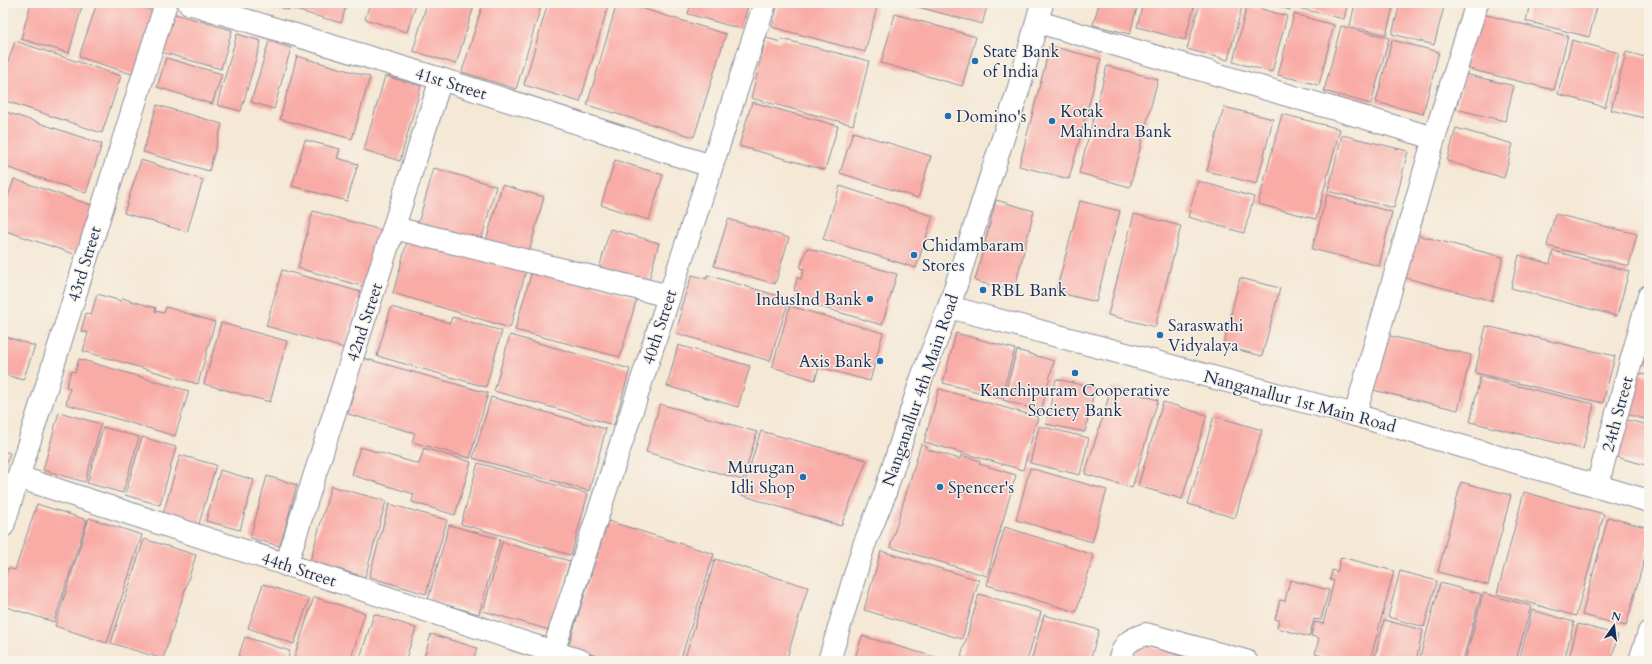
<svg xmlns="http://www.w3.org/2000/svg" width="1652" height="664" font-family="Cardo,serif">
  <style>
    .building { fill: #f9aba6 }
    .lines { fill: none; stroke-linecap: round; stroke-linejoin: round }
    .minor-casing { stroke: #888c9a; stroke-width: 24 }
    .tertiary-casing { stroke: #888c9a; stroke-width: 24 }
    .minor { stroke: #fff; stroke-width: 22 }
    .tertiary { stroke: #fff; stroke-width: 22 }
    .poi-dot { fill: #1f6fb2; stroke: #f7f3e8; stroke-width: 1.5 }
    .labels { text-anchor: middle; stroke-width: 3; stroke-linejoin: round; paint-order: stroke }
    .poi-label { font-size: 17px; fill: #1b2f5e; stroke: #f7f3e8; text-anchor: start }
    .street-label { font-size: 17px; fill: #1b2f5e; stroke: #f7f3e8 }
  </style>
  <rect width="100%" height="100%" fill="#f7f3e8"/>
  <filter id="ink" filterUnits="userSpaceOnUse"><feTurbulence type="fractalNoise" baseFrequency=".025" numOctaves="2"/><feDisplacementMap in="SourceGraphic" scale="8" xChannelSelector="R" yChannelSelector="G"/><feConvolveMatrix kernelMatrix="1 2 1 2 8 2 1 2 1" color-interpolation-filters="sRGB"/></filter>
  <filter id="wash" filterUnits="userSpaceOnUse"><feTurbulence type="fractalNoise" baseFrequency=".012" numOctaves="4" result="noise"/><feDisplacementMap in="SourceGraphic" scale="16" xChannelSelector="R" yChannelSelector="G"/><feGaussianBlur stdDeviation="0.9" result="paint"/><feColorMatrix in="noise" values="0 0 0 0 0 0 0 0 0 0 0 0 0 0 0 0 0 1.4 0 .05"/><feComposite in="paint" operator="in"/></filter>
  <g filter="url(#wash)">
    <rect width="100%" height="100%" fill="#f5e8d5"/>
    <g id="blocks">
      <!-- building -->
      <g class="building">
        <polygon points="31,3 83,3 69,53 21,39"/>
        <polygon points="97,3 130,3 156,12 135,75 79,57"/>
        <polygon points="266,3 291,3 289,10"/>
        <polygon points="294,3 347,3 341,23 292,9"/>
        <polygon points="370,3 416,3 407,32 365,19"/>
        <polygon points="427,3 475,3 456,64 413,51"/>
        <polygon points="483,3 542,3 516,89 462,72"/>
        <polygon points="548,3 609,3 580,102 524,85"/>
        <polygon points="617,3 624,3 726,34 694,137 587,105"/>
        <polygon points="691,3 749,3 741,29 688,14"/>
        <polygon points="778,3 878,3 865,52 772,27"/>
        <polygon points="903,3 988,3 982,24"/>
        <polygon points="1099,3 1138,3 1130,34 1093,25"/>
        <polygon points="1143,3 1195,3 1185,40 1137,27"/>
        <polygon points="1200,3 1243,3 1228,60 1187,49"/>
        <polygon points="1265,3 1292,3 1290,10"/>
        <polygon points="1295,3 1348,3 1344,19 1294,7"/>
        <polygon points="1355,3 1394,3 1386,35 1350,26"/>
        <polygon points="1400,3 1445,3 1434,45 1392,34"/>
        <polygon points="1530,3 1598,3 1589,37 1526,21"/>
        <polygon points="1247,5 1287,16 1272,72 1233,62"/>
        <polygon points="172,13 232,30 221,69 161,52"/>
        <polygon points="1479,13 1568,36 1554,90 1465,68"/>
        <polygon points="895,14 976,37 962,86 881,63"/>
        <polygon points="1294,14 1334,25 1319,85 1278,75"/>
        <polygon points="1341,26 1389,38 1371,104 1324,91"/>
        <polygon points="237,34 261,41 241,111 217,105"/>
        <polygon points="766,38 781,42 782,39 869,61 853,125 751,98"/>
        <polygon points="1392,40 1439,52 1423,114 1376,102"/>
        <polygon points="1572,40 1619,53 1605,107 1558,94"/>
        <polygon points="15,41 121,76 102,133 3,100 3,77"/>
        <polygon points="269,41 291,48 274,109 251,102"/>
        <polygon points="1050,46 1101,59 1069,179 1019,166"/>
        <polygon points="1626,52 1649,58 1649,119 1611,110"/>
        <polygon points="297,56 370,77 352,139 280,119"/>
        <polygon points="166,58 222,74 212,104 157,87"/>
        <polygon points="1107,66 1158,79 1130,187 1079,173"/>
        <polygon points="1465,74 1514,86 1505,121 1456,109"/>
        <polygon points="385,76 421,86 400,161 364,150"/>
        <polygon points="752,102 838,126 825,170 739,146"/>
        <polygon points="157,105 222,124 209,171 143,152"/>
        <polygon points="1224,107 1273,119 1257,184 1207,171"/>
        <polygon points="6,112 102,144 86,193 3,166 3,120"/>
        <polygon points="1282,114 1340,129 1316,219 1258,204"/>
        <polygon points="1456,128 1513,144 1504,178 1447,161"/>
        <polygon points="853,132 931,156 918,198 840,173"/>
        <polygon points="1342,135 1408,151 1394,208 1328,191"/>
        <polygon points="305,140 340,149 337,158 358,164 347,201 292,186"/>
        <polygon points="141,160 203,180 187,232 124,213"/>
        <polygon points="615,160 663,175 649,220 601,205"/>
        <polygon points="434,168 496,186 480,245 417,227"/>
        <polygon points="14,179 97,207 80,256 3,230 3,212"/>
        <polygon points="1198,181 1254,197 1244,233 1188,217"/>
        <polygon points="502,185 544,197 527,259 484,248"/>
        <polygon points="840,186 933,216 916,268 823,239"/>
        <polygon points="1327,195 1392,212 1379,266 1312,249"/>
        <polygon points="996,200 1034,211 1014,291 975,281"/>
        <polygon points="1080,201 1120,211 1096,302 1056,292"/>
        <polygon points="313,211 381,230 365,287 298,268"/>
        <polygon points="1134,214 1181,226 1155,327 1108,315"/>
        <polygon points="1555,214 1637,234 1629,266 1547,246"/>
        <polygon points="728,219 789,238 775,284 714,266"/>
        <polygon points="610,229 659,243 647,287 598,273"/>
        <polygon points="409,235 528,264 510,328 393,293"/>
        <polygon points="1417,235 1503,257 1492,301 1406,278"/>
        <polygon points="807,248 897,274 882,325 794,299 797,291 794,290 797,278 801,279 804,269 800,268"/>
        <polygon points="1553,251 1629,271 1617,316 1511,288 1519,255 1550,264"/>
        <polygon points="533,267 637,298 620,357 515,330"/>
        <polygon points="282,270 361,292 344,348 266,326"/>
        <polygon points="692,275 707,279 707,275 789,299 770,361 676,333 682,311 680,310"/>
        <polygon points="1240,278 1280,288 1262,356 1223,346"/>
        <polygon points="97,294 121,301 122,298 156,308 155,311 164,313 166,307 215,322 198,384 83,351 88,333 81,331 86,313 91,315"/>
        <polygon points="790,306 883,333 870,381 819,367 815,380 772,367"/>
        <polygon points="391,307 450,323 452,317 502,331 486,387 377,356"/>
        <polygon points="221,323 287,341 270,402 204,384"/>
        <polygon points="1486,326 1615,356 1603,403 1475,373"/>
        <polygon points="1649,332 1649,364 1638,362"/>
        <polygon points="956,333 1015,349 1001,398 943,383"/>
        <polygon points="510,335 630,369 614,425 494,391"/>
        <polygon points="1386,335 1471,355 1458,410 1373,390"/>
        <polygon points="3,336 35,346 23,380 3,374"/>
        <polygon points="678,345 750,366 738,407 667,386"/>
        <polygon points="1017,350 1054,361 1041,411 1003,400"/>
        <polygon points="363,358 488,393 470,458 412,442 415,433 348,414"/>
        <polygon points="79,359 189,391 175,436 66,404 70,388 66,387 71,371 75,372"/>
        <polygon points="1633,372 1649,376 1649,420 1622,413"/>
        <polygon points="1480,377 1594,404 1583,449 1470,422"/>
        <polygon points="1056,379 1095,388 1085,432 1046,424"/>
        <polygon points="1112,386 1158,400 1132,488 1085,474"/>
        <polygon points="939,389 1038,417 1023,470 924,442"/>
        <polygon points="491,397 606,429 589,491 473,458"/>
        <polygon points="1163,402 1207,415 1182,499 1138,486"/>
        <polygon points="660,404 757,432 743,480 646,452"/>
        <polygon points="59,412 101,424 85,482 43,470"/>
        <polygon points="1214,416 1262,430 1235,518 1188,504"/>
        <polygon points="1619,418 1649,425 1649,466 1609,455"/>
        <polygon points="1039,426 1089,438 1080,475 1030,463"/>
        <polygon points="103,427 139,437 123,493 87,483"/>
        <polygon points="761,431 867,460 841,526 741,495"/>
        <polygon points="142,437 176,447 160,505 125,495"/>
        <polygon points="921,444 927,447 926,449 960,459 961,455 980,461 979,464 1016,475 987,576 890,547"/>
        <polygon points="360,447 419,464 424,448 471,462 455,515 412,502 414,494 352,475"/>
        <polygon points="3,451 10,453 3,472"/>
        <polygon points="180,455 216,465 199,524 163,514"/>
        <polygon points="478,463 588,494 571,555 461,524"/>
        <polygon points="1030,468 1107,490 1092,542 1016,520"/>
        <polygon points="220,470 254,480 240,530 206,521"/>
        <polygon points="267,476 297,485 280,546 250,538"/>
        <polygon points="1461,482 1511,495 1488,585 1438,572"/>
        <polygon points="331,486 386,501 365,577 310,561"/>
        <polygon points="1524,492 1604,514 1576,616 1497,594"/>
        <polygon points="37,504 87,520 54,622 3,606 3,584 8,568 15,570"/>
        <polygon points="389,504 447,520 426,594 369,577"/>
        <polygon points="1608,517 1649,528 1649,542 1626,626 1582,615"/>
        <polygon points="89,518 142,535 107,643 55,626"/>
        <polygon points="608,521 714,554 680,661 614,661 568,647"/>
        <polygon points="449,525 500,539 479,614 428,600"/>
        <polygon points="1005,527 1094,555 1076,612 987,585"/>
        <polygon points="144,539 196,555 163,659 111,643"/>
        <polygon points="502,542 570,561 550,630 483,611"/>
        <polygon points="881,551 979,580 962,639 864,610"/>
        <polygon points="1341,557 1394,571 1370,661 1341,661 1315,654 1319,638 1311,636 1315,622 1323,624 1334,581 1330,580 1332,570 1337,572"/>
        <polygon points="715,559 808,587 786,661 684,661"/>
        <polygon points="1400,571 1437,581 1424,627 1388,617"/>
        <polygon points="1290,580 1329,590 1321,620 1314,619 1309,637 1277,628 1279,620 1275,619 1280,600 1285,601"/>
        <polygon points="1440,583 1481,594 1463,661 1419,661"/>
        <polygon points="263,584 309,599 294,644 248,628"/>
        <polygon points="1483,593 1531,606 1516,661 1465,661"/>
        <polygon points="979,594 1041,612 1027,661 976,661 961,657"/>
        <polygon points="314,597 365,613 350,661 293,661"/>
        <polygon points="1532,610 1574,622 1564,661 1519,661"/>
        <polygon points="374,614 416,628 405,661 359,661"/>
        <polygon points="1044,615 1099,630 1090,661 1031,661"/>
        <polygon points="1384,620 1423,630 1416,661 1374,661"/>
        <polygon points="1578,624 1618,635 1611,661 1568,661"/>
        <polygon points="431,634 477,648 473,661 423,661"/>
        <polygon points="862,636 949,661 854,661"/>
        <polygon points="245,637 290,651 287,661 237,661"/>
        <polygon points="1137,643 1181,656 1179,661 1132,661"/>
        <polygon points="1183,655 1201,661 1182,661"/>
      </g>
    </g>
  </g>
  <g filter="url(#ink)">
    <use href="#blocks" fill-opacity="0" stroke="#888c9a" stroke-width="1"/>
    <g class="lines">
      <defs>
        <g id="minor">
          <polyline points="189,3 441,79 711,166"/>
          <polyline points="1038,22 1434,138"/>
          <polyline points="394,228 669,296"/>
          <polyline points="1355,415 1434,138 1477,3"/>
          <polyline points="18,477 581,661"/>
          <polyline points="1597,486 1649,296"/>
          <polyline points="3,526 166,3"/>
          <polyline points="286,565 441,79"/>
          <polyline points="553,652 765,3"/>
          <path d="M1119,661C1124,643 1128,640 1146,634L1246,661"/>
          <polyline points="1640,661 1649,632"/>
        </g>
        <g id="tertiary">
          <polyline points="949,307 1355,415 1649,501"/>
          <polyline points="829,661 864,545 884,496 921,380 949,307 1018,91 1042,3"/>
        </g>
      </defs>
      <!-- minor casing -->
      <use href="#minor" class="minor-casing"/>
      <!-- tertiary casing -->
      <use href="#tertiary" class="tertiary-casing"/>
      <!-- minor -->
      <use href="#minor" class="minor"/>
      <!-- tertiary -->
      <use href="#tertiary" class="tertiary"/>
    </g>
  </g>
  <!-- markers -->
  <g class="poi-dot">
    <circle cx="975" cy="61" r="4"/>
    <circle cx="948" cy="116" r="4"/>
    <circle cx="1052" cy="121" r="4"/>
    <circle cx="914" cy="255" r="4"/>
    <circle cx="983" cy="290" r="4"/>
    <circle cx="870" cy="299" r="4"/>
    <circle cx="1160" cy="335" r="4"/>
    <circle cx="880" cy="361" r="4"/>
    <circle cx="1075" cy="373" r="4"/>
    <circle cx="803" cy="477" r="4"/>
    <circle cx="940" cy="487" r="4"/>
  </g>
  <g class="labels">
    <!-- poi labels -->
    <g class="poi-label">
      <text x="983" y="57">State Bank<tspan x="983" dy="20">of India</tspan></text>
      <text x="1060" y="117">Kotak<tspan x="1060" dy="20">Mahindra Bank</tspan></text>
      <text x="956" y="122">Domino's</text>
      <text x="922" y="251">Chidambaram<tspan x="922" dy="20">Stores</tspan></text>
      <text x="991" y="296">RBL Bank</text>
      <text x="862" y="305" text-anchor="end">IndusInd Bank</text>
      <text x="1168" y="331">Saraswathi<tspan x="1168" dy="20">Vidyalaya</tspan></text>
      <text x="872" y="367" text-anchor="end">Axis Bank</text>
      <text x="1075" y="396" text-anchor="middle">Kanchipuram Cooperative<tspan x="1075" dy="20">Society Bank</tspan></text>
      <text x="795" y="473" text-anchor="end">Murugan<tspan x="795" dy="20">Idli Shop</tspan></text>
      <text x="948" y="493">Spencer's</text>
    </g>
    <!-- street labels -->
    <g class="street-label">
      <text transform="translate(451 83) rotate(17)" y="6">41st Street</text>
      <text transform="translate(84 264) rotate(-73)" y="6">43rd Street</text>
      <text transform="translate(364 322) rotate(-72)" y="6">42nd Street</text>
      <text transform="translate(659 327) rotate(-72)" y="6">40th Street</text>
      <text transform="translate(920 390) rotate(-71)" y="6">Nanganallur 4th Main Road</text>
      <text transform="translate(1300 401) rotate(15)" y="6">Nanganallur 1st Main Road</text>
      <text transform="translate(1617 414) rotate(-75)" y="6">24th Street</text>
      <text transform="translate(299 569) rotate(18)" y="6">44th Street</text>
    </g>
  </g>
  <!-- margin -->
  <rect width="1652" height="664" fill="none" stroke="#f7f3e8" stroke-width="16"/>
  <!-- north arrow -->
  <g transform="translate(1614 626) rotate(14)" stroke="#f7f3e8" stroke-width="3" paint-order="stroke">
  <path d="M0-3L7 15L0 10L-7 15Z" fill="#1b2f5e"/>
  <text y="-6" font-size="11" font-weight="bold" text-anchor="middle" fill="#1b2f5e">N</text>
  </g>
</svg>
